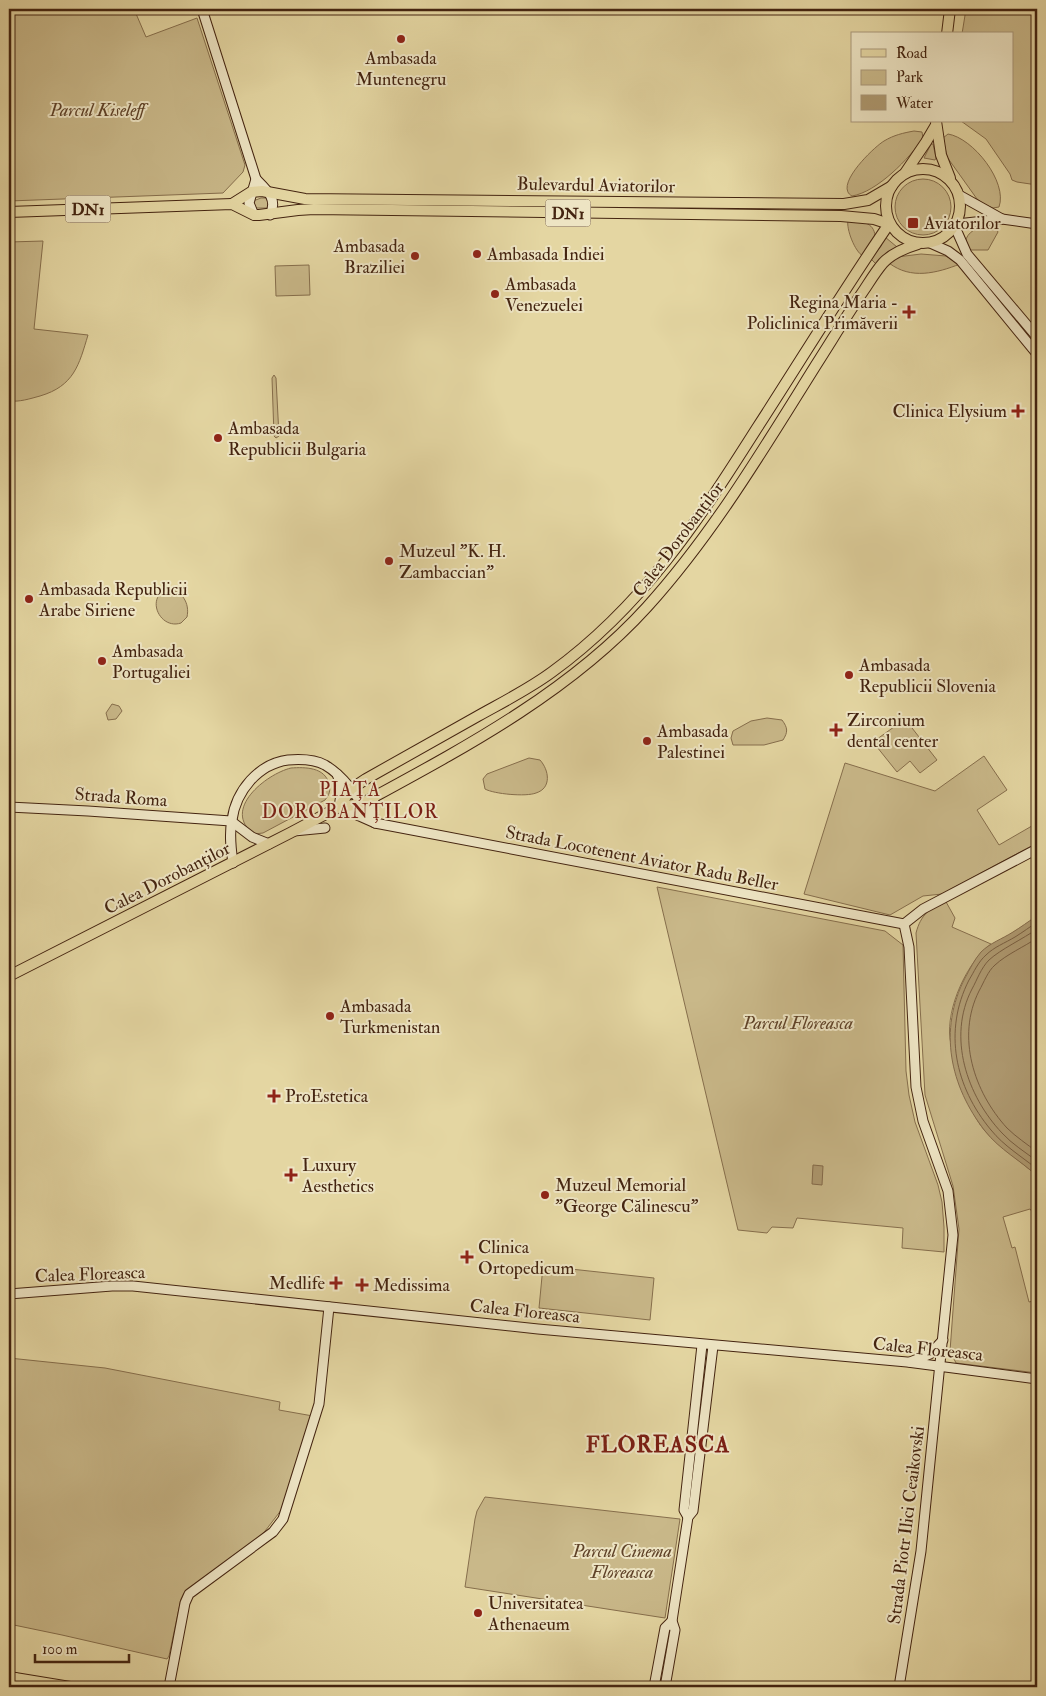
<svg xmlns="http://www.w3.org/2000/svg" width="1046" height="1696" font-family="'IM FELL Double Pica',serif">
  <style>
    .green { fill: #c9b889; stroke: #866e4c }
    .water { fill: #ae9970; stroke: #846a4a }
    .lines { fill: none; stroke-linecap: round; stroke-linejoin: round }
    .shore { stroke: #795e40; stroke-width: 1 }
    .secondary-casing { stroke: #442410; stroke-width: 11 }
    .primary-casing { stroke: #442410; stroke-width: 12 }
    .secondary { stroke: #ede4c3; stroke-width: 9 }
    .primary { stroke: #e4d6a2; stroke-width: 10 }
    .tram { stroke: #442410; stroke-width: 1 }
    .poi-dot { fill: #8f2418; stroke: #ede4c3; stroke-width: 2 }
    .labels { text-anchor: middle; stroke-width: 4; stroke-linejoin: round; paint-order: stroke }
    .shield { fill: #ede4c3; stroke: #775e46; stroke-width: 1 }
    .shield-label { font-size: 16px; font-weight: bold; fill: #442410 }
    .poi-label { font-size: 18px; fill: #442410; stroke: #ede4c3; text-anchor: start }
    .park-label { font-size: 18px; font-style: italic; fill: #5f4228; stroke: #ede4c3 }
    .street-label { font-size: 18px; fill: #442410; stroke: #ede4c3 }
    .neighbourhood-label { font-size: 19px; letter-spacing: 1px; fill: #7a1f14; stroke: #ede4c3 }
    .district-label { font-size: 22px; font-weight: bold; letter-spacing: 1px; fill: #7a1f14; stroke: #ede4c3 }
  </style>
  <rect width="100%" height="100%" fill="#e4d6a2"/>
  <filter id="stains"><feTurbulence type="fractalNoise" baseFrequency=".004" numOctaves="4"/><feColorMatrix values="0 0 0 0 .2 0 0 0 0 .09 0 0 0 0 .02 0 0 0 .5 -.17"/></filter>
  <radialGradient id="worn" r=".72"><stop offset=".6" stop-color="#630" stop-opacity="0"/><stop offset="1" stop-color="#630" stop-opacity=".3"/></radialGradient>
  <!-- green -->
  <g class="green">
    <polygon points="9,9 134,9 146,37 197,18 245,165 243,172 223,193 9,201"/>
    <polygon points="966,9 1037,9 1037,185 1017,182 1012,180 1010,174 986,139 961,121 1012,121 1012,34 962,34"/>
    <path d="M914,131L922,132L923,138C910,158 877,192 852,196C833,186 874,147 884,141C894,135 903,133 914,131Z"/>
    <path d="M948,134C973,138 1008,182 999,207L993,208L985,205L977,199L947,157L943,138Z"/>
    <polygon points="931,144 933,144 936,158 935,160 924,158"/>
    <circle cx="923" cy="207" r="28"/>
    <polygon points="261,198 268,198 269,200 268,208 255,208 253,206 253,201"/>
    <path d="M848,220C861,221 874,222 875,236L863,256C855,252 846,229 848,220Z"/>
    <path d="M991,227L997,230L998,232L988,250H970L967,247L966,239C971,228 980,228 991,227Z"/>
    <polygon points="885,237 897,247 876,264 871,259 881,246 883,238"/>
    <path d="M43,241L34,329L88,335C79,365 74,386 40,396C29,399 20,402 9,401V242Z"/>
    <path d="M921,254L946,256L960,264C937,273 911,280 889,263L897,257Z"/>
    <polygon points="309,265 310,295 276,296 275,266"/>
    <polygon points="274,375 276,378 279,436 276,438 274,436 272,378"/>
    <path d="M167,589C182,590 190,603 187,617L181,623C160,630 145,598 167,589Z"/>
    <polygon points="112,704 119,706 122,711 116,719 108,720 106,713"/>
    <path d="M767,718L782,720C788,728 788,732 783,740L764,745H733L731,738L733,731L751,721Z"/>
    <polygon points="905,719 937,760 920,773 910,761 897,772 873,742"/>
    <polygon points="984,756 1007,790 977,810 999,845 1037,823 1037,843 942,894 923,896 890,915 804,894 845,763 935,791"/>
    <path d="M529,758L540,760C549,770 552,788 536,793C526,797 494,794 485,789L483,779L487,774Z"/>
    <path d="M291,768C305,767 325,767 329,784C331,791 329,795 325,800L263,833L254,834C221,810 266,774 291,768Z"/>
    <polygon points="657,887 885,931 903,945 906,1071 909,1095 915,1122 938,1185 942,1202 944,1227 944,1252 902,1248 903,1228 797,1218 793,1228 772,1227 767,1233 738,1230"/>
    <path d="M945,900L955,918L952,927L991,944C967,962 946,1008 950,1039C952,1052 958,1066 962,1079C967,1098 972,1116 985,1131C999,1147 1021,1161 1037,1176V1218L1030,1209L1003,1217L1012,1248L1015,1247L1029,1302L1037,1300V1373L956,1363L950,1351L959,1229L953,1186L925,1095L916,933C921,914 929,910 945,900Z"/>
    <polygon points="543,1266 654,1278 650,1320 539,1308"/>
    <polygon points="9,1358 105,1368 280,1402 279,1410 313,1416 282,1509 262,1535 184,1593 181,1599 169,1656 167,1659 62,1635 9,1624"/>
    <polygon points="485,1497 680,1519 665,1618 465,1587 475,1519 477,1511"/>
  </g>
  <!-- water -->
  <g class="water">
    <path d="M1035,917H1037V1176C1020,1160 1000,1150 985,1131C950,1086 938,1030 965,978C970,969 974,960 981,952C990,943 1002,939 1013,932C1021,927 1028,922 1035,917Z"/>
    <polygon points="813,1165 823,1166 822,1185 812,1184"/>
  </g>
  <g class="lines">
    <!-- shore -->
    <g class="shore">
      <path d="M1037,922C1030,927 1023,932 1015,937C1005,943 994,947 986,955C978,962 974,972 969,980C943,1031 955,1087 991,1130C1004,1146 1021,1156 1037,1169"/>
      <path d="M1037,929C1023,939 1001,949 989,960C981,968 977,980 972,989C947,1037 967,1096 1002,1133C1012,1144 1025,1152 1037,1161"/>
      <path d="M1037,938C1024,947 1007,954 995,965C988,971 984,982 979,991C956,1037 974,1092 1007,1128C1016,1137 1027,1144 1037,1152"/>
    </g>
    <defs>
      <g id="secondary">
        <path d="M202,9L256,179C267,190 278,199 270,215"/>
        <polyline points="959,195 1002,219"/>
        <polyline points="254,215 249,203 256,179"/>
        <polyline points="957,224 1002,219 1037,224"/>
        <polyline points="955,227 967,254 1037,337"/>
        <polyline points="930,243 948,251 960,260 1037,354"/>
        <polyline points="337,774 342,788 339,807 375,823 904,924"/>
        <polyline points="374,797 373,807 374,821"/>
        <polyline points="9,807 88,811 231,821"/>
        <polyline points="231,821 252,837 269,844"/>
        <polyline points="294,831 325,828"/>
        <path d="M233,863C231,849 229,834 232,820C236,791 258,764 288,760C300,759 314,759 325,765C347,778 361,803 375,823"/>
        <polyline points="904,924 923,909 1037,849"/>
        <polyline points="9,1294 112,1286 133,1286 538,1329 907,1362 1037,1379"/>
        <polyline points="910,1362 930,1354 943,1340"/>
        <polyline points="688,1517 684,1510 702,1345"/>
        <polyline points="15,1687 16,1678 26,1687"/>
        <polyline points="169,1687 185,1603 189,1594 273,1532 283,1519 319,1404 329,1307"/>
        <polyline points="654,1687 665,1628 672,1621"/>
        <polyline points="665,1687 675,1630 672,1621 688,1517 693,1511 713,1346"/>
        <polyline points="899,1687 921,1551 953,1235 948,1191 923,1121 916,1087 909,947 904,924"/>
      </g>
      <g id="primary">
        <polyline points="947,34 950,9"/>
        <polyline points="936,121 941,155 950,178"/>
        <circle cx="923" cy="206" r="37"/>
        <polyline points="905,173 926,142 936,125"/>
        <polyline points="232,204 251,192 262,191 305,199 844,204 868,200 892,186"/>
        <polyline points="9,212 232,204 254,215 259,215 298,210 314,209 841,216 874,219 889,224"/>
        <path d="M339,807L351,789L366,779C404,758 441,737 478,716C503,702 529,689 552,672C643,606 698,521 757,428C801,360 843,291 889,224"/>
        <path d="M9,976L290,833L339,807L361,804C462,749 569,693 647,607C713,534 764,448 816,365C832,340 847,315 864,290C870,281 876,271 883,263C892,253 905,248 918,244"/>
        <polyline points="9,1677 70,1687"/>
      </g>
    </defs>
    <!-- secondary casing -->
    <use href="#secondary" class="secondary-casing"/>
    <!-- primary casing -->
    <use href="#primary" class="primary-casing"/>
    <!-- secondary -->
    <use href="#secondary" class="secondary"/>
    <!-- primary -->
    <use href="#primary" class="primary"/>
    <!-- tram -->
    <polyline class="tram" points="9,1681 41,1687"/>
  </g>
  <!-- markers -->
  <g class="poi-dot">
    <circle cx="401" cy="39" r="5"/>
    <rect x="907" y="217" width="12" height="12" rx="2.5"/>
    <circle cx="477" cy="254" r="5"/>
    <circle cx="415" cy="256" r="5"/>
    <circle cx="495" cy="294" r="5"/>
    <path d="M906.5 304.5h5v5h5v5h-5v5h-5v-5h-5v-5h5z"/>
    <path d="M1015.5 403.5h5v5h5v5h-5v5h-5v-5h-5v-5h5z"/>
    <circle cx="218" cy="438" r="5"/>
    <circle cx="389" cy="561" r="5"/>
    <circle cx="29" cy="599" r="5"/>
    <circle cx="102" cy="661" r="5"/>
    <circle cx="849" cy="675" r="5"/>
    <path d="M833.5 722.5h5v5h5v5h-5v5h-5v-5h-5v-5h5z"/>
    <circle cx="647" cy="741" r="5"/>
    <circle cx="330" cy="1016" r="5"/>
    <path d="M271.5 1088.5h5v5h5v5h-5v5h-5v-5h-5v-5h5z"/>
    <path d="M288.5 1167.5h5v5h5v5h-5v5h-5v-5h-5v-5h5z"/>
    <circle cx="545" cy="1195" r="5"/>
    <path d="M464.5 1249.5h5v5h5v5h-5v5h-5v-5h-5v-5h5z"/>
    <path d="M333.5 1275.5h5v5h5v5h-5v5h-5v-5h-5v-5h5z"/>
    <path d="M359.5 1277.5h5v5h5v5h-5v5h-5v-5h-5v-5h5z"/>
    <circle cx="478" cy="1613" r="5"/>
  </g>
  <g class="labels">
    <!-- shield labels -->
    <g class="shield">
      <rect x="65.5" y="195.5" width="45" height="27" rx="4"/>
      <rect x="545.5" y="199.5" width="45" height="27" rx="4"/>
    </g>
    <g class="shield-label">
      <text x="88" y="215">DN1</text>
      <text x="568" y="219">DN1</text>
    </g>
    <!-- poi labels -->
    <g class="poi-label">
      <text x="401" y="64" text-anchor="middle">Ambasada<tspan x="401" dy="21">Muntenegru</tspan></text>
      <text x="924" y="229">Aviatorilor</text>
      <text x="405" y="252" text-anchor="end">Ambasada<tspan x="405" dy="21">Braziliei</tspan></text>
      <text x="487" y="260">Ambasada Indiei</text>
      <text x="505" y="290">Ambasada<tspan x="505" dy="21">Venezuelei</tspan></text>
      <text x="898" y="308" text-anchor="end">Regina Maria -<tspan x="898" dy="21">Policlinica Primăverii</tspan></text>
      <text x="1007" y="417" text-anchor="end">Clinica Elysium</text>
      <text x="228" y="434">Ambasada<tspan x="228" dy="21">Republicii Bulgaria</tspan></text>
      <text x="399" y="557">Muzeul "K. H.<tspan x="399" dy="21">Zambaccian"</tspan></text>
      <text x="39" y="595">Ambasada Republicii<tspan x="39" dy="21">Arabe Siriene</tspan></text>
      <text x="112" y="657">Ambasada<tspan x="112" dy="21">Portugaliei</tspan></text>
      <text x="859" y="671">Ambasada<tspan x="859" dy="21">Republicii Slovenia</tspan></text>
      <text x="847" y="726">Zirconium<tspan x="847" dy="21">dental center</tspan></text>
      <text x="657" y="737">Ambasada<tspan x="657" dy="21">Palestinei</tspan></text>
      <text x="340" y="1012">Ambasada<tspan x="340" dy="21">Turkmenistan</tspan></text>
      <text x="285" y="1102">ProEstetica</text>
      <text x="302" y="1171">Luxury<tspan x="302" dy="21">Aesthetics</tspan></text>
      <text x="555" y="1191">Muzeul Memorial<tspan x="555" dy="21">"George Călinescu"</tspan></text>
      <text x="478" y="1253">Clinica<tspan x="478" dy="21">Ortopedicum</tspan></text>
      <text x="325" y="1289" text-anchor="end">Medlife</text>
      <text x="373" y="1291">Medissima</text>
      <text x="488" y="1609">Universitatea<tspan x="488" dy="21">Athenaeum</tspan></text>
    </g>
    <!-- park labels -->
    <g class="park-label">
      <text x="97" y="116">Parcul Kiseleff</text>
      <text x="798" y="1029">Parcul Floreasca</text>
      <text x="622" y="1557">Parcul Cinema<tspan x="622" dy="21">Floreasca</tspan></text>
    </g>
    <!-- street labels -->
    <g class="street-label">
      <text transform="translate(596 185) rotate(1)" y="6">Bulevardul Aviatorilor</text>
      <text transform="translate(678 539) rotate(-53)" y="6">Calea Dorobanților</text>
      <text transform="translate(121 797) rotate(4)" y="6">Strada Roma</text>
      <text transform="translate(642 858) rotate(11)" y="6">Strada Locotenent Aviator Radu Beller</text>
      <text transform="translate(167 878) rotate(-27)" y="6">Calea Dorobanților</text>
      <text transform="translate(90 1274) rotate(-2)" y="6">Calea Floreasca</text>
      <text transform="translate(525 1311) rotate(6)" y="6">Calea Floreasca</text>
      <text transform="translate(928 1349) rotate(6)" y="6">Calea Floreasca</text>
      <text transform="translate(906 1525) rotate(-83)" y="6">Strada Piotr Ilici Ceaikovski</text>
    </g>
    <!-- neighbourhood labels -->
    <g class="neighbourhood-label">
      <text x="350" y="796">PIAȚA<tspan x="350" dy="22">DOROBANȚILOR</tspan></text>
    </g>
    <!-- district labels -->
    <g class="district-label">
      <text x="658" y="1452">FLOREASCA</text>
    </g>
  </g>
  <!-- margin -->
  <rect width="1046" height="1696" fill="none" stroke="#e4d6a2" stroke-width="30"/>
  <rect x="10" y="10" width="1026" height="1676" fill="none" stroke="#442410" stroke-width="2.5"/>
  <rect x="15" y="15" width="1016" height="1666" fill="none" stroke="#442410"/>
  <!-- legend -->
  <rect x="851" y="32" width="162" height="90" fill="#ede4c3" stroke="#a9977b"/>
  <rect x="861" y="49" width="25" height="8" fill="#e4d6a2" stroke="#a9977b"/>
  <text x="896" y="58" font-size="15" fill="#442410">Road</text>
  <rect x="861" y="70" width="25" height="15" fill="#c9b889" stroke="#a9977b"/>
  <text x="896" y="82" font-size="15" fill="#442410">Park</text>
  <rect x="861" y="95" width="25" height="15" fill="#ae9970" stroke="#a9977b"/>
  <text x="896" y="108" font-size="15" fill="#442410">Water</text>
  <!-- scale -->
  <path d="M35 1654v8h94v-8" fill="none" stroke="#442410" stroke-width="2.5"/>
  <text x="42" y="1654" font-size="15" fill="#442410" stroke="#ede4c3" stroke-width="4" paint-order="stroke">100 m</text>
  <rect width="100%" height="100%" filter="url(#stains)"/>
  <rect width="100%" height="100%" fill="url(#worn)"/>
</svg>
